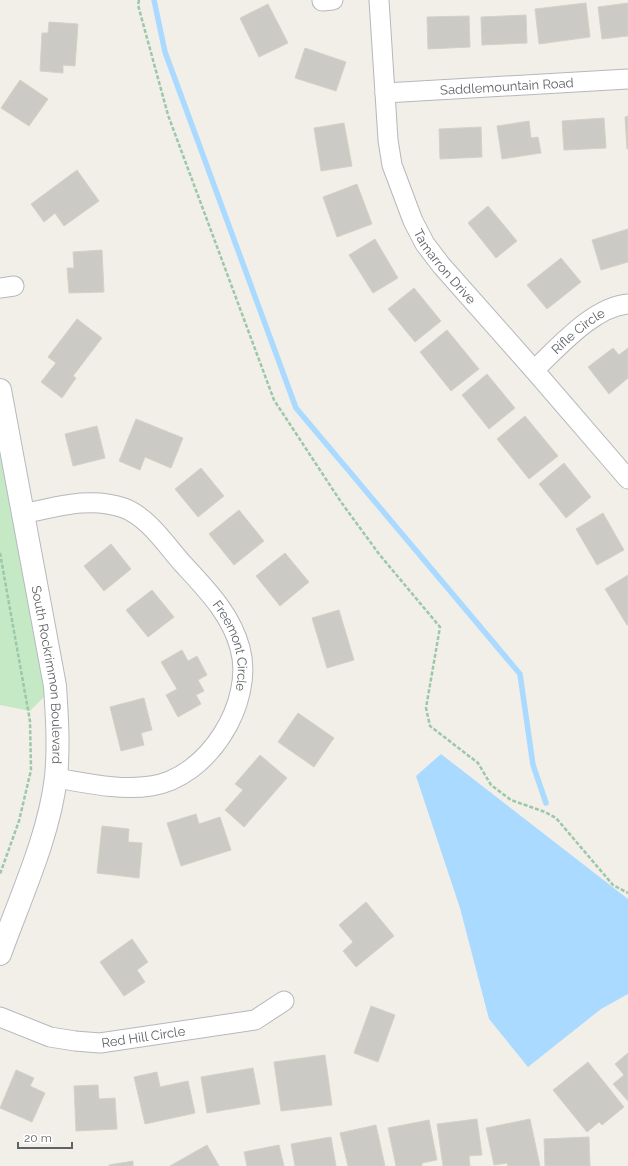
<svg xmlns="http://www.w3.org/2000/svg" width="628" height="1166" font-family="Raleway,sans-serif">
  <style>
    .green { fill: #c5e8c5 }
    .water { fill: #aadaff }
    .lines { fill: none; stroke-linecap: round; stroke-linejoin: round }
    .stream { stroke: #aadaff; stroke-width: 5.5 }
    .building { fill: #cccac5; stroke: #d6d1c6 }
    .minor-casing { stroke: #b5b8bc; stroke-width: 21 }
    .secondary-casing { stroke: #b6babf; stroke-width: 24 }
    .path { stroke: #9cc7a9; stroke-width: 2.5; stroke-dasharray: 4 2; stroke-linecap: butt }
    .minor { stroke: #fff; stroke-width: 19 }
    .secondary { stroke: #fff; stroke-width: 22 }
    .labels { text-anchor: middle; stroke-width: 4; stroke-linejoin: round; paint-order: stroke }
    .street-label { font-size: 13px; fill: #5f6368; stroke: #fff }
  </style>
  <rect width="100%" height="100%" fill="#f1efe8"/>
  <!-- green -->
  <polygon class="green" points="0,384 55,686 30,711 0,705"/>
  <!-- water -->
  <polygon class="water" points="441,754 628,899 628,994 601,1009 528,1067 489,1019 460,908 416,776"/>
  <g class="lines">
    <!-- stream -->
    <polyline class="stream" points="154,0 165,52 296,408 520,674 533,765 546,803"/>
  </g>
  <!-- building -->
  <g class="building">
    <polygon points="586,3 590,37 539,44 535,9"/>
    <polygon points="628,3 628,36 602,39 598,7"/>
    <polygon points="268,4 288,43 259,57 240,18"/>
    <polygon points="526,15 527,43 482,45 481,17"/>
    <polygon points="469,16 470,47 428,49 427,17"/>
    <polygon points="49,22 78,24 75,66 63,65 63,73 40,71 42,33 48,33"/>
    <polygon points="305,48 346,62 336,91 295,78"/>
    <polygon points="20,80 48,99 29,126 1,108"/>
    <polygon points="628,116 628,149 627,149 625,117"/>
    <polygon points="604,118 606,148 564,150 562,121"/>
    <polygon points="529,121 531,138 538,137 541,153 502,159 497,126"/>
    <polygon points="344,123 352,166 321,171 314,128"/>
    <polygon points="481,127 482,157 440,159 439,129"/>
    <polygon points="77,170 99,201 64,226 55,213 44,222 31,204"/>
    <polygon points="357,184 372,224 337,237 323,197"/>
    <polygon points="488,206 517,241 496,258 468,223"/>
    <polygon points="628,229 628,262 601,270 592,240"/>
    <polygon points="375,239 398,278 373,293 349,255"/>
    <polygon points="102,250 104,292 69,293 67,268 74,268 73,252"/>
    <polygon points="561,258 581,282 547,309 527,285"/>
    <polygon points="414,288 441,321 415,342 388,309"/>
    <polygon points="77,319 102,338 73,376 76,378 62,398 41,382 56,363 48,357"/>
    <polygon points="447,330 479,369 451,391 420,352"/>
    <polygon points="613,348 619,355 628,348 628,378 609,394 588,367"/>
    <polygon points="487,374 515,408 489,429 462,395"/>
    <polygon points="525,416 558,456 529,479 497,439"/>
    <polygon points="136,419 183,438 171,468 145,457 140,470 119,461"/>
    <polygon points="97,426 105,458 73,466 65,434"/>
    <polygon points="564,463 591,497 566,518 539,484"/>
    <polygon points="201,468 224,496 198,517 175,489"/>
    <polygon points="239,510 264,541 234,565 209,534"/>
    <polygon points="603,513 624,550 597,565 576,529"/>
    <polygon points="111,544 131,569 104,591 84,566"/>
    <polygon points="285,553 309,582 280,606 256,576"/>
    <polygon points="628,575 628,625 627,625 605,589"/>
    <polygon points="152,590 174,617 148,637 126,610"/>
    <polygon points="339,610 354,660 327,668 312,618"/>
    <polygon points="182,650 188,661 197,656 207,675 198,680 204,691 196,695 201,704 178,717 166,695 177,689 161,662"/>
    <polygon points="144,698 152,730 141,733 144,745 121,751 110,707"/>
    <polygon points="298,713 334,738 314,767 278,742"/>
    <polygon points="260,755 287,778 244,827 225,810 243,790 235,784"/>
    <polygon points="196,814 199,824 220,817 231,850 181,866 167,823"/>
    <polygon points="102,826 129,829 128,842 142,843 139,878 97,873"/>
    <polygon points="366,902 394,936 356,967 343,951 353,942 339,925"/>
    <polygon points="132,939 148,962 137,970 145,982 124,996 100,962"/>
    <polygon points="371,1006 395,1015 378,1062 354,1053"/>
    <polygon points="628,1053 628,1101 613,1084 624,1075 615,1064"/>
    <polygon points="325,1055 332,1105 281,1111 274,1062"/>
    <polygon points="588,1062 624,1107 602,1125 599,1122 587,1132 553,1090"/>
    <polygon points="253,1068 260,1104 207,1113 201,1077"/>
    <polygon points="16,1070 34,1078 30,1086 45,1093 32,1122 0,1108"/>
    <polygon points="157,1072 160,1087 188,1081 195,1113 145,1124 134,1077"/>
    <polygon points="98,1085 99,1099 115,1098 117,1129 76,1131 74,1086"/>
    <polygon points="477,1119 482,1155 469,1156 470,1166 443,1166 437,1124"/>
    <polygon points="530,1119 540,1166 508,1166 507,1163 494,1165 486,1128"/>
    <polygon points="429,1120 437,1160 422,1163 422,1166 396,1166 388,1128"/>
    <polygon points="376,1125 385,1166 348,1166 340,1133"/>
    <polygon points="331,1137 336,1166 295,1166 291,1144"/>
    <polygon points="589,1137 590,1166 545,1166 544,1139"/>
    <polygon points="207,1145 219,1166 170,1166"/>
    <polygon points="279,1145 284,1166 247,1166 244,1152"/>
    <polygon points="133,1161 133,1166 109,1166 109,1165"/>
  </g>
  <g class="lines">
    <defs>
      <g id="minor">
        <path id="s1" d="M379,0L388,140L392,165L413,221L425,244L441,265L534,370L628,479"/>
        <polyline points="322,1 333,0"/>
        <path id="s2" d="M385,93L628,79"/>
        <polyline points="0,288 14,286"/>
        <path id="s3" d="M534,370C559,347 593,307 628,304"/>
        <path id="s4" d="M23,514C57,507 90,496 124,508C148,517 166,545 183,564C206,589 231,614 240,648C255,702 208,778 151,786C120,791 87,783 56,778"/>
        <path id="s5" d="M0,1017L50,1037L75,1041L100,1043L255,1020L284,1001"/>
      </g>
      <g id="secondary">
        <path id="s6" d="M0,390L55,686C57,717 59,747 56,777C49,837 20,898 0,954"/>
      </g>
    </defs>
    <!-- minor casing -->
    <use href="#minor" class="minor-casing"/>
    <!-- secondary casing -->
    <use href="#secondary" class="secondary-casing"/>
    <!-- path -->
    <g class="path">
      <polyline points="139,0 138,5 168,115 274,400 341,502 379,554 440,627 426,708 430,726 478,763 491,785 511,800 545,812 556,818 613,885 628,893"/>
      <polyline points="0,553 30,721 31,770 19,821 0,874"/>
    </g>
    <!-- minor -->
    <use href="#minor" class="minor"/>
    <!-- secondary -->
    <use href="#secondary" class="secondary"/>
  </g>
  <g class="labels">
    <!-- street labels -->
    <g class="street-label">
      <text dy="5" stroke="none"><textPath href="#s2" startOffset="122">Saddlemountain Road</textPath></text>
      <text dy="5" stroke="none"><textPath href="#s1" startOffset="281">Tamarron Drive</textPath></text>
      <text dy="5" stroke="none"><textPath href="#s3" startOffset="59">Rifle Circle</textPath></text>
      <text dy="5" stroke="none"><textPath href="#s4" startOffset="283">Freemont Circle</textPath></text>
      <text dy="5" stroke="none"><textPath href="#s6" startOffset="289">South Rockrimmon Boulevard</textPath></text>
      <text dy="5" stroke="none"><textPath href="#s5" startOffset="148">Red Hill Circle</textPath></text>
    </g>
  </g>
  <!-- scale -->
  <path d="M18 1142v6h54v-6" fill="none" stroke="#5f6368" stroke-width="2"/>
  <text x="24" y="1142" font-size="12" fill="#5f6368" stroke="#ffffff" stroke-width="3" paint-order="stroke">20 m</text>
</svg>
